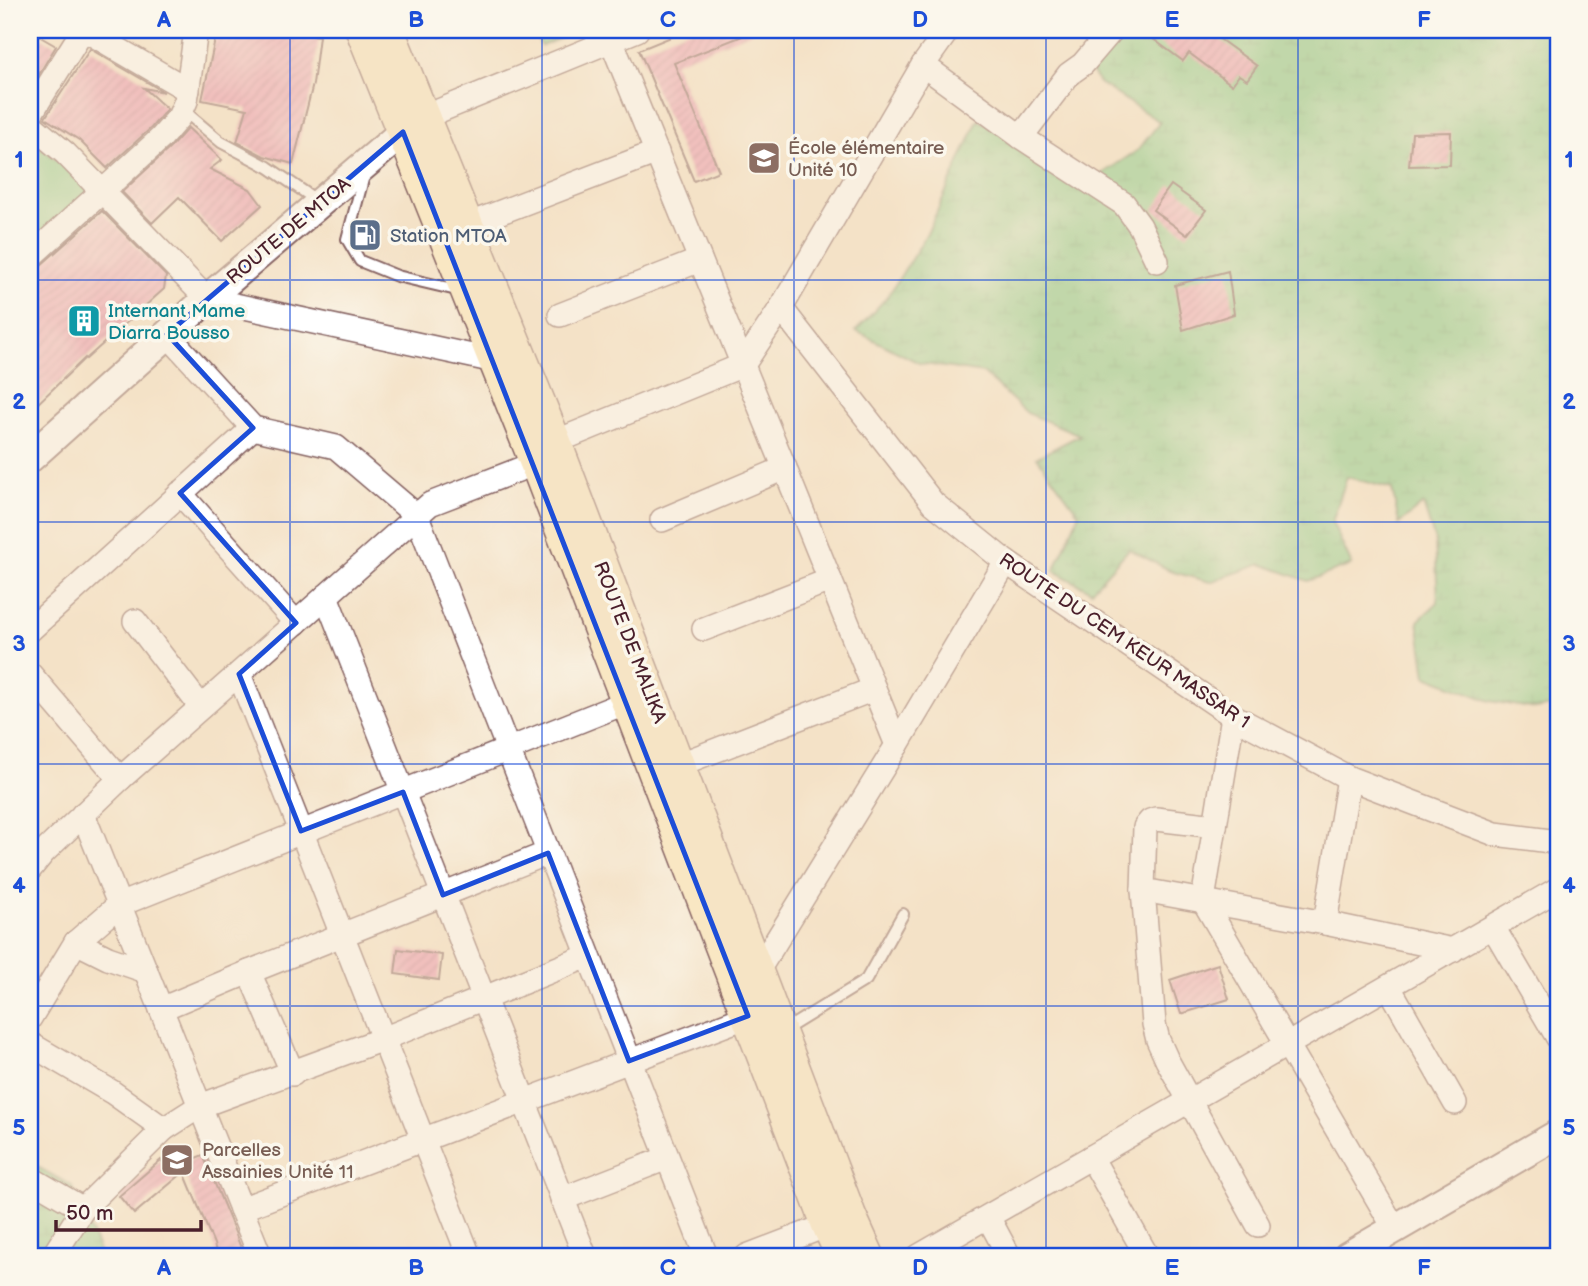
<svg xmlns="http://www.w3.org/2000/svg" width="1588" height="1286" font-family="'Balsamiq Sans',sans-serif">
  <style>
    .wetland { fill: url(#wetland-marsh); stroke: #677559; stroke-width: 2 }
    .garden { fill: #84cb87; stroke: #677559; stroke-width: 2 }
    .building { fill: url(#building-hatch) }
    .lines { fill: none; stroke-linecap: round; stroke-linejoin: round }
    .service-casing { stroke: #866362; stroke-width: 14 }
    .minor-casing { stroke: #866362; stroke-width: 26 }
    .tertiary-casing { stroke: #866362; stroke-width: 32 }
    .secondary-casing { stroke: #866362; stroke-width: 35 }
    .service { stroke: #fff; stroke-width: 10 }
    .minor { stroke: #fff; stroke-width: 23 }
    .tertiary { stroke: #fff; stroke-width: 28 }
    .secondary { stroke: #f9e7c3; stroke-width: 32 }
    .marked { fill: none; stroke: #1d4ed8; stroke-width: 5; stroke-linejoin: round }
    .grid { fill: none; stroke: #1d4ed8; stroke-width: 2; stroke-opacity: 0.55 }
    .labels { text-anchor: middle; stroke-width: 7; stroke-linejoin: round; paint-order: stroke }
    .education-label { font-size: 19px; fill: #785e54; stroke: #fbf7ec; text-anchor: start }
    .street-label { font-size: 19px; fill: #4a1f2b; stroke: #fbf7ec }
    .service-label { font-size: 19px; fill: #4e5e75; stroke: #fbf7ec; text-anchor: start }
    .culture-label { font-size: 19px; fill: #0d838f; stroke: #fbf7ec; text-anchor: start }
    .neatline { fill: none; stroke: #1d4ed8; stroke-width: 2.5 }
    .grid-label { font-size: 23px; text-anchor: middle; font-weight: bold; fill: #1d4ed8 }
  </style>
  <defs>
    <pattern id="wetland-marsh" width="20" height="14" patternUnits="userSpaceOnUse" patternTransform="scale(1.75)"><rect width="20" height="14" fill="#84cb87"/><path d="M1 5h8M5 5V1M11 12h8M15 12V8" fill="none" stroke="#74ae75"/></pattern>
    <pattern id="building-hatch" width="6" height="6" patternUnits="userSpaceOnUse" patternTransform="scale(1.75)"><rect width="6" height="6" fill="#ed96b2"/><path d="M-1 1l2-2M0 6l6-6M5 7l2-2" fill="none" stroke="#c27a91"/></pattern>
  </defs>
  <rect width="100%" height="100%" fill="#fbf7ec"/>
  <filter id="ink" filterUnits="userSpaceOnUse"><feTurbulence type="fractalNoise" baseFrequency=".0143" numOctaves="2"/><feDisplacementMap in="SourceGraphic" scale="14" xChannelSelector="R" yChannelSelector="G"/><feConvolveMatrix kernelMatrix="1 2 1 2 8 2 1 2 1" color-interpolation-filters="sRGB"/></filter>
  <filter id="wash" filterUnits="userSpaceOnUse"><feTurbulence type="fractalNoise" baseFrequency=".00686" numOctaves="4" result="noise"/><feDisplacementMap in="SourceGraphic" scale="28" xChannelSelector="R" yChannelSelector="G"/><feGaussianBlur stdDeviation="1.57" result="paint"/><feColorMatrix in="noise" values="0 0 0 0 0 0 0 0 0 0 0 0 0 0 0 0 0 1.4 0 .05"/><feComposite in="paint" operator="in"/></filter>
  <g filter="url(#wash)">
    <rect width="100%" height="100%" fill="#f4e2c7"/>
    <!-- wetland -->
    <g class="wetland">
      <polygon points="1106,30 1558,30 1558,705 1536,709 1490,701 1426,676 1418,621 1438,602 1435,541 1423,504 1399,524 1392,489 1347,477 1332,522 1352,565 1308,581 1261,564 1210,582 1173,572 1129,549 1091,591 1054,571 1079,514 1037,457 1080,435 1027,413 983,373 919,363 856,331 888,296 927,234 978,120 1097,177 1138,150 1160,122 1099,83 1086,65"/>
      <polygon points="30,1163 72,1186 101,1256 30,1256"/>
    </g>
    <!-- garden -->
    <g class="garden">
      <polygon points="534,30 582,30 541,46"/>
      <polygon points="30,138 94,191 30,247"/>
    </g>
    <g id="blocks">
      <!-- building -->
      <g class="building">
        <polygon points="217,30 287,30 319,36 313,84 293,164 264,156 237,142 247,109 202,100"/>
        <polygon points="688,30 755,31 674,63 719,171 694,181 639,50"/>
        <polygon points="1141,30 1207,30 1257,66 1247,80 1239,75 1232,85 1189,53 1183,61"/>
        <polygon points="30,31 56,46 30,89"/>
        <polygon points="90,49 164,92 144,88 167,109 151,128 107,168 79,140 45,118"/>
        <polygon points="188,128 222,160 210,169 250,189 262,205 222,241 179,197 152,223 122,192 170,148"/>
        <polygon points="1451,132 1450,165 1409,166 1412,133"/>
        <polygon points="1171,185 1206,210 1187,235 1153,210"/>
        <polygon points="102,211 166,276 164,289 86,359 85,358 30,411 30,271 39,267"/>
        <polygon points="1228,271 1234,314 1183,330 1175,285"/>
        <polygon points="398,949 442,955 439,980 395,974"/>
        <polygon points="1218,964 1229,999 1181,1014 1170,980"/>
        <polygon points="203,1155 234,1230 244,1256 217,1256 214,1244 184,1172 134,1214 119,1196 161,1160 168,1169"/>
      </g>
    </g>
  </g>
  <g filter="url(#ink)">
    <use href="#blocks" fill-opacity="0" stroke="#866362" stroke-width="2"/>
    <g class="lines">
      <defs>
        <g id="service">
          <polyline points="183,110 221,142 268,167 319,202"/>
          <polyline points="365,172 347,239 360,261 397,276 461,291"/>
          <polyline points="783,1031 866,980 903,914"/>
        </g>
        <g id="minor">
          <polyline points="85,30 188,90"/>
          <polyline points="607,30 897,745"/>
          <polyline points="923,65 1021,137 1124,204 1140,226 1157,261"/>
          <polyline points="30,115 83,30"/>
          <polyline points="424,117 637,30"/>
          <polyline points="30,124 65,153 207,299 495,361"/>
          <polyline points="1021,137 1069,74 1083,64 1112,30"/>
          <polyline points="467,225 657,152"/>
          <polyline points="30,257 161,138 179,117 186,101 196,30"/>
          <polyline points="781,308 933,503 1006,562 1233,716 1349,778 1495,834 1558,842"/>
          <polyline points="560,315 700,260"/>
          <polyline points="167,334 253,428 336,447 417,516 706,1256"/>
          <polyline points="555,442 743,365 781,308 923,65 948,30"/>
          <polyline points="180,493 296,623"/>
          <polyline points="662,520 785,468"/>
          <polyline points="326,596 585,1256"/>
          <polyline points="135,621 201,707"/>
          <polyline points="704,629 830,580"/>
          <polyline points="30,630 253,428"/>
          <polyline points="30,674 120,779"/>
          <polyline points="239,674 469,1256"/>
          <polyline points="1233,716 1203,900 1395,1229"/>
          <polyline points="678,765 874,689"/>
          <polyline points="83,814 260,1256"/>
          <polyline points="1215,826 1156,819 1150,821 1145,827 1143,890 1154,1024 1158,1040 1167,1060 1258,1225"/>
          <polyline points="30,869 43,853 120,779 430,504 536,463"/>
          <polyline points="1143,890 1325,923 1453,950"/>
          <polyline points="1325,923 1349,778"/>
          <polyline points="1493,927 1558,1038"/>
          <polyline points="76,942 108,958 146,971"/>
          <polyline points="249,972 293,1074"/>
          <polyline points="757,972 897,745 1006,562"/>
          <polyline points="1389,987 1455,1103"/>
          <polyline points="161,1009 249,972 548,853"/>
          <polyline points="30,1018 76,942 119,905 627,702"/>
          <polyline points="30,1044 112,1092 164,1129 200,1106 383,1039 588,956"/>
          <polyline points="1091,1157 1147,1256"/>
          <polyline points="30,1178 83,1209"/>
          <polyline points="562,1199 667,1158"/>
          <polyline points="241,1209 748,1016"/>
          <polyline points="988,1217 1009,1256"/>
          <polyline points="53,1256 83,1209 164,1129"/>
          <polyline points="747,1256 828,1225"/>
          <polyline points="919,1256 1558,889"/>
        </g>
        <g id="tertiary">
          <polyline points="30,458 207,299 403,132 419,121"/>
          <polyline points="1348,1256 1558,1134"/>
        </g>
        <g id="secondary">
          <polyline points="362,30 536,463 828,1225 842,1256"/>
          <polyline points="388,30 555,442 850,1216 868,1256"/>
        </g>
      </defs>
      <!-- service casing -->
      <use href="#service" class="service-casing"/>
      <!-- minor casing -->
      <use href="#minor" class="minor-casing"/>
      <!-- tertiary casing -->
      <use href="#tertiary" class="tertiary-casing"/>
      <!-- secondary casing -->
      <use href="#secondary" class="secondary-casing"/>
      <!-- service -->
      <use href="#service" class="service"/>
      <!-- minor -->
      <use href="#minor" class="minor"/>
      <!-- tertiary -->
      <use href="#tertiary" class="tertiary"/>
      <!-- secondary -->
      <use href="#secondary" class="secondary"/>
    </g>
  </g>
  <!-- marked area -->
  <path d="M0 0H1588V1286H0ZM403,132L748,1016L629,1061L548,853L443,895L403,792L301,831L239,674L296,623L180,493L253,428L167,334Z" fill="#f4e2c7" fill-opacity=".55" fill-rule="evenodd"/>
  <path class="marked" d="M403,132L748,1016L629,1061L548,853L443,895L403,792L301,831L239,674L296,623L180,493L253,428L167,334Z"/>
  <!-- grid -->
  <path class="grid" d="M290,30V1256M542,30V1256M794,30V1256M1046,30V1256M1298,30V1256M30,280H1558M30,522H1558M30,764H1558M30,1006H1558"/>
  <!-- icons -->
  <defs>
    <symbol id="school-square" viewBox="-11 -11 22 22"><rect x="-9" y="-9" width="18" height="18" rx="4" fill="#8d6e63" stroke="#fbf7ec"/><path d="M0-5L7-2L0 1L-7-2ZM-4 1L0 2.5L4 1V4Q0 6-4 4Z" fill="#fff"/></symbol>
    <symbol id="fuel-square" viewBox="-11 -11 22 22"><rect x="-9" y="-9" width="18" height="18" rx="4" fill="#5c6f8a" stroke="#fbf7ec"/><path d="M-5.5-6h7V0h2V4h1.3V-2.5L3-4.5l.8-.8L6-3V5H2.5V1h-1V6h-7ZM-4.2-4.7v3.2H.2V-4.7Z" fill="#fff"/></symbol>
    <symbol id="building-square" viewBox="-11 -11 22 22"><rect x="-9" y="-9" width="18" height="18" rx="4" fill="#0f9aa8" stroke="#fbf7ec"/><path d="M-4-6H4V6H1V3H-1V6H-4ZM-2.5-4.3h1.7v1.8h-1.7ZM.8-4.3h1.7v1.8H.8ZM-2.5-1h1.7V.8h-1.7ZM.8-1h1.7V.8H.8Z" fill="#fff"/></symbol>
  </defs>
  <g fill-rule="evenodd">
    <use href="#school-square" x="745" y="139" width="38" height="38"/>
    <use href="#fuel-square" x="346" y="216" width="38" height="38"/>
    <use href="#building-square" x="65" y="302" width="38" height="38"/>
    <use href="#school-square" x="158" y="1141" width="38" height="38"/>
  </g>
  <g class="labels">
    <!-- education labels -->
    <g class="education-label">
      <text x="788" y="154">École élémentaire<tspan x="788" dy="22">Unité 10</tspan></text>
      <text x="202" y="1156">Parcelles<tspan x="202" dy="22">Assainies Unité 11</tspan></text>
    </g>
    <!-- street labels -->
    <g class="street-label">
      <text transform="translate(288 230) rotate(-40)" y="7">ROUTE DE MTOA</text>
      <text transform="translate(1125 640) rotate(34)" y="7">ROUTE DU CEM KEUR MASSAR 1</text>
      <text transform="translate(631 642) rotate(69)" y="7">ROUTE DE MALIKA</text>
    </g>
    <!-- service labels -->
    <g class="service-label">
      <text x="390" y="242">Station MTOA</text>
    </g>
    <!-- culture labels -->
    <g class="culture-label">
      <text x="108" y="317">Internant Mame<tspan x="108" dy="22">Diarra Bousso</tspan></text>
    </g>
  </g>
  <!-- margin -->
  <rect width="1588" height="1286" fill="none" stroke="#fbf7ec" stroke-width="77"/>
  <!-- scale -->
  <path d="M56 1220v10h145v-10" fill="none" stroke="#4a1f2b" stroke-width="3.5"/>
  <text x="66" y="1220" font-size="21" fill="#4a1f2b" stroke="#fbf7ec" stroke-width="5" paint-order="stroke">50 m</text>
  <rect x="38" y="38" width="1512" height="1210" class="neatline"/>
  <g class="grid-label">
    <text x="164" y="27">A</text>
    <text x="416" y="27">B</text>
    <text x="668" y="27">C</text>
    <text x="920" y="27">D</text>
    <text x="1172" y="27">E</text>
    <text x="1424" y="27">F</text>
    <text x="19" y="167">1</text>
    <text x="1569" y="167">1</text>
    <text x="19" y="409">2</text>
    <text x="1569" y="409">2</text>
    <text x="19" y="651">3</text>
    <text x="1569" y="651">3</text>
    <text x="19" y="893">4</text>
    <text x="1569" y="893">4</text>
    <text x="19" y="1135">5</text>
    <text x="1569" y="1135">5</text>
    <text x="164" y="1275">A</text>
    <text x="416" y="1275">B</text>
    <text x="668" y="1275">C</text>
    <text x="920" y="1275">D</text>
    <text x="1172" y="1275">E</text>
    <text x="1424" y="1275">F</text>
  </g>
</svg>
